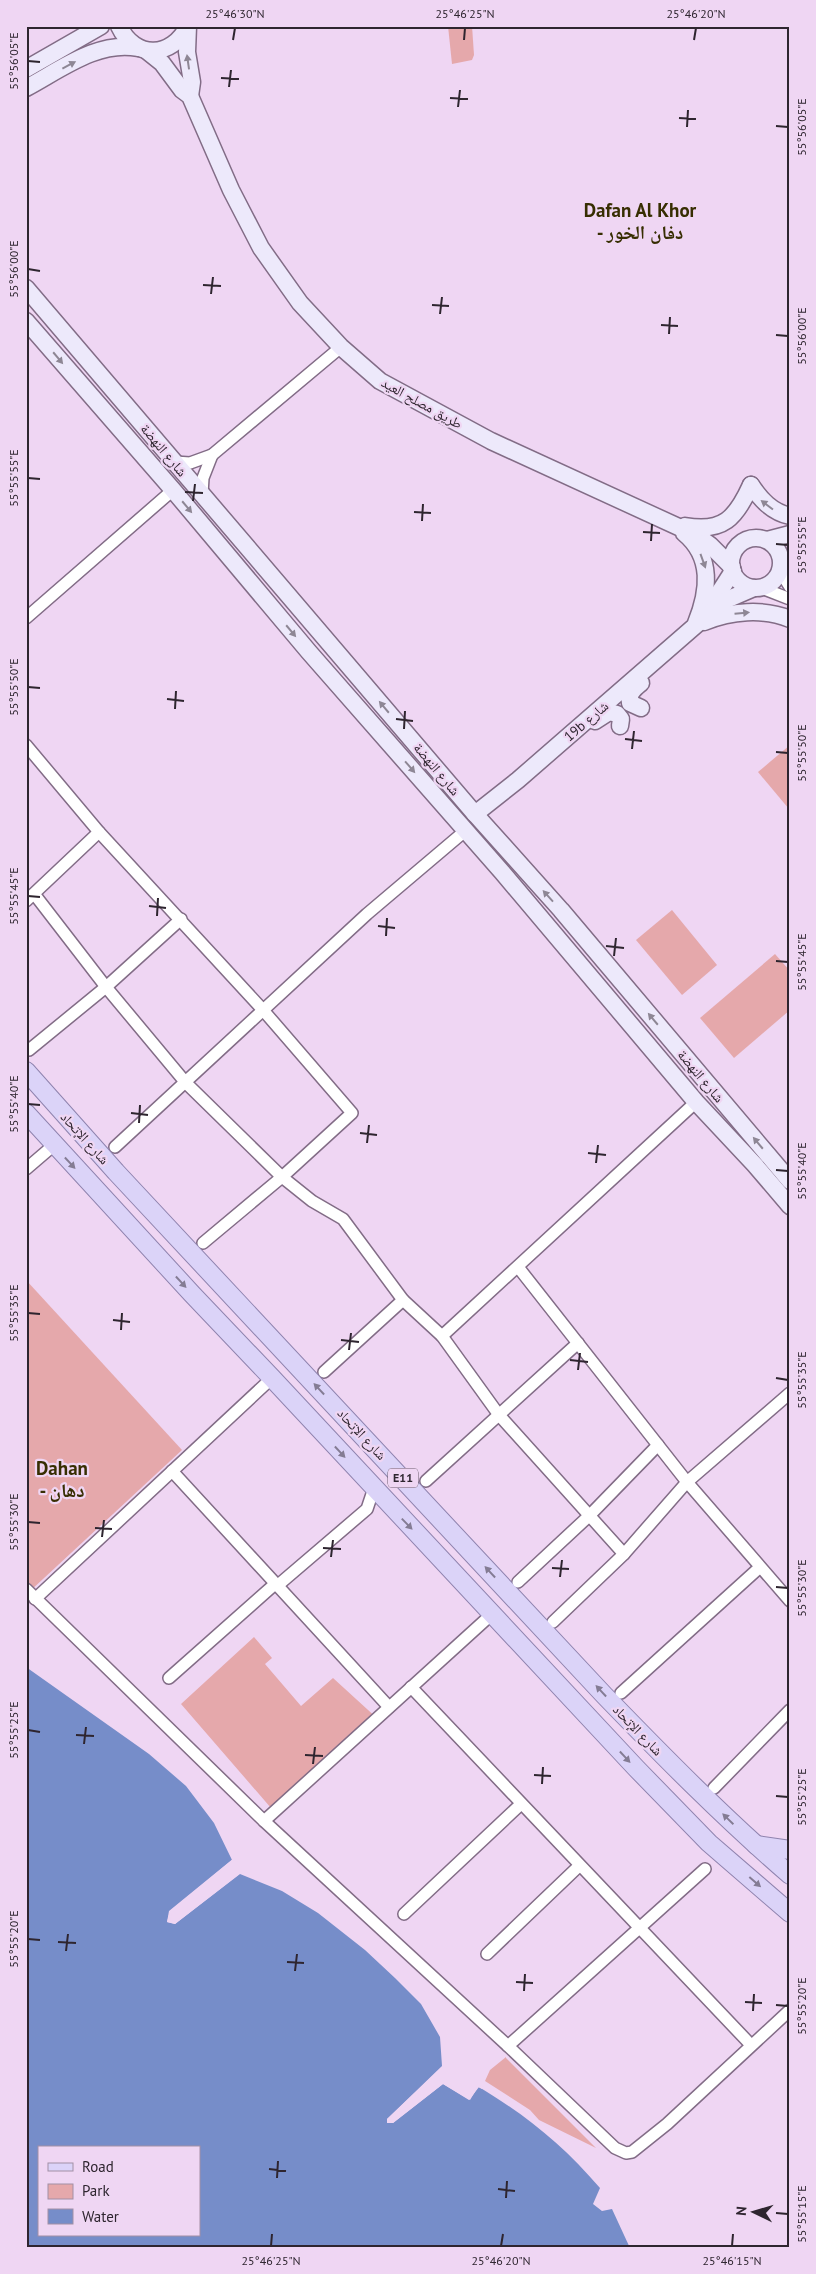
<svg xmlns="http://www.w3.org/2000/svg" width="816" height="2274" font-family="'PT Sans','Noto Naskh Arabic',sans-serif">
  <style>
    .green { fill: #e5a8ab }
    .water { fill: #768dc9; fill-rule: evenodd }
    .pier { fill: #efd6f3 }
    .lines { fill: none; stroke-linecap: round; stroke-linejoin: round }
    .street-casing { stroke: #826c86; stroke-width: 14 }
    .secondary-casing { stroke: #826c86; stroke-width: 19 }
    .primary-casing { stroke: #8f83ae; stroke-width: 20 }
    .street { stroke: #fff; stroke-width: 11 }
    .secondary { stroke: #ede9fb; stroke-width: 16 }
    .primary { stroke: #dbd3f8; stroke-width: 18 }
    .oneway { fill: #8e8795 }
    .oneway2 { fill: #847c94 }
    .ticks { fill: none; stroke: #2e252f; stroke-width: 2 }
    .labels { text-anchor: middle; stroke-width: 4.5; stroke-linejoin: round; paint-order: stroke }
    .shield { fill: #efd6f3; stroke: #685a6a; stroke-width: 1 }
    .shield-label { font-size: 12px; font-weight: bold; fill: #2e252f }
    .street-label { font-size: 14px; fill: #2e252f; stroke: #efd6f3 }
    .district-label { font-size: 19px; font-weight: bold; fill: #372e02; stroke: #efd6f3 }
    .neatline { fill: none; stroke: #2e252f; stroke-width: 2 }
    .ticks-label { font-size: 12px; text-anchor: middle; fill: #2e252f }
  </style>
  <rect width="100%" height="100%" fill="#efd6f3"/>
  <!-- green -->
  <g class="green">
    <polygon points="448,26 472,26 474,55 472,60 452,64"/>
    <polygon points="790,745 790,809 789,809 758,772"/>
    <polygon points="672,910 717,965 682,995 636,940"/>
    <polygon points="775,954 790,971 790,1010 734,1058 700,1018"/>
    <polygon points="26,1280 182,1450 29,1592 26,1589"/>
    <polygon points="254,1637 272,1658 265,1664 301,1706 333,1678 379,1720 271,1808 181,1704"/>
    <polygon points="506,2057 506,2058 596,2148 539,2120 530,2110 485,2081 490,2070"/>
  </g>
  <!-- water -->
  <path class="water" d="M26,1667L149,1754L186,1786L214,1823L232,1860L170,1911L167,1922L175,1924L240,1874L282,1891L318,1913L365,1950L395,1978L421,2004L440,2037L442,2066L387,2119V2123H393L443,2084L469,2100L479,2087C527,2116 563,2145 600,2188L593,2204L602,2211L612,2209L630,2248H26ZM39,2148H199V2235H39Z"/>
  <!-- pier -->
  <g class="pier">
    <polygon points="234,1858 233,1861 172,1913 170,1920 175,1922 238,1872 242,1872 175,1924 167,1922 169,1911"/>
    <polygon points="444,2065 390,2120 442,2082 469,2097 478,2085 483,2087 482,2089 478,2087 470,2100 443,2084 393,2123 387,2123 387,2119"/>
  </g>
  <g class="lines">
    <defs>
      <g id="street">
        <polyline points="175,462 190,463 212,455 341,347"/>
        <polyline points="202,494 203,478 212,455"/>
        <polyline points="780,571 790,587"/>
        <polyline points="759,587 790,599"/>
        <polyline points="26,618 173,490"/>
        <polyline points="26,745 99,832 263,1010 352,1113 282,1177 203,1243"/>
        <polyline points="35,895 106,987 186,1083 282,1177 312,1201 343,1219 403,1300 442,1336 499,1415 624,1554"/>
        <polyline points="26,901 99,832"/>
        <polyline points="29,1050 106,987 181,919"/>
        <polyline points="115,1147 367,914 465,831"/>
        <polyline points="26,1169 54,1145"/>
        <polyline points="518,1267 687,1482 790,1601"/>
        <polyline points="442,1336 696,1102"/>
        <polyline points="324,1372 403,1300"/>
        <polyline points="172,1471 389,1707"/>
        <polyline points="426,1481 578,1343"/>
        <polyline points="518,1582 590,1515 658,1445"/>
        <polyline points="277,1586 367,1509 374,1488"/>
        <polyline points="26,1589 264,1821 508,2046"/>
        <polyline points="35,1599 272,1378"/>
        <polyline points="553,1622 624,1554 687,1482 790,1393"/>
        <polyline points="169,1678 275,1584"/>
        <polyline points="411,1687 751,2045"/>
        <polyline points="621,1693 759,1568"/>
        <polyline points="714,1788 790,1710"/>
        <polyline points="264,1821 492,1614"/>
        <polyline points="705,1869 508,2046 615,2148 626,2153 632,2152 667,2124 790,2010"/>
        <polyline points="404,1914 521,1804"/>
        <polyline points="487,1954 579,1866"/>
      </g>
      <g id="secondary">
        <path d="M119,26C135,60 172,58 188,26"/>
        <polyline points="188,26 187,52 192,82 190,96"/>
        <polyline points="147,51 162,63 182,90 190,96 231,190 261,248 300,303 341,347 380,381 491,441 696,535 710,545 732,567"/>
        <polyline points="26,69 101,26"/>
        <path d="M26,88C60,70 98,40 138,48"/>
        <polyline points="26,288 475,814 561,910 790,1181"/>
        <polyline points="26,321 173,490 309,652 502,872 696,1102 755,1165 790,1206"/>
        <path d="M751,485C761,500 772,512 790,516"/>
        <path d="M685,526C723,533 736,518 751,485"/>
        <path d="M684,533C713,557 709,591 696,623"/>
        <circle cx="756" cy="563" r="25"/>
        <polyline points="767,540 790,534"/>
        <polyline points="709,608 733,571"/>
        <path d="M704,622C731,611 763,608 790,619"/>
        <path d="M641,683C634,689 628,693 630,703L641,708"/>
        <polyline points="595,721 609,712 617,714 621,719 620,726"/>
        <polyline points="475,814 518,780 711,612 724,601 754,588"/>
      </g>
      <g id="primary">
        <path d="M26,1071L116,1172L604,1695C664,1757 724,1818 790,1875"/>
        <polyline points="26,1113 192,1294 272,1378 636,1768 709,1843 790,1913"/>
        <polyline points="756,1845 790,1850"/>
      </g>
    </defs>
    <!-- street casing -->
    <use href="#street" class="street-casing"/>
    <!-- secondary casing -->
    <use href="#secondary" class="secondary-casing"/>
    <!-- primary casing -->
    <use href="#primary" class="primary-casing"/>
    <!-- street -->
    <use href="#street" class="street"/>
    <!-- secondary -->
    <use href="#secondary" class="secondary"/>
    <!-- primary -->
    <use href="#primary" class="primary"/>
  </g>
  <!-- one-way arrows -->
  <defs><path id="oneway-solid" d="M-6-.8H1V-3.2L6.5 0L1 3.2V.8H-6Z" transform="scale(1.25)"/></defs>
  <g class="oneway">
    <use href="#oneway-solid" transform="translate(188 62) rotate(-98)"/>
    <use href="#oneway-solid" transform="translate(69 65) rotate(-28)"/>
    <use href="#oneway-solid" transform="translate(58 358) rotate(50)"/>
    <use href="#oneway-solid" transform="translate(767 505) rotate(-143)"/>
    <use href="#oneway-solid" transform="translate(187 507) rotate(50)"/>
    <use href="#oneway-solid" transform="translate(703 561) rotate(70)"/>
    <use href="#oneway-solid" transform="translate(742 613) rotate(-5)"/>
    <use href="#oneway-solid" transform="translate(291 631) rotate(50)"/>
    <use href="#oneway-solid" transform="translate(384 707) rotate(-130)"/>
    <use href="#oneway-solid" transform="translate(410 767) rotate(49)"/>
    <use href="#oneway-solid" transform="translate(548 896) rotate(-132)"/>
    <use href="#oneway-solid" transform="translate(653 1019) rotate(-130)"/>
    <use href="#oneway-solid" transform="translate(758 1143) rotate(-130)"/>
  </g>
  <g class="oneway2">
    <use href="#oneway-solid" transform="translate(70 1163) rotate(47)"/>
    <use href="#oneway-solid" transform="translate(181 1282) rotate(47)"/>
    <use href="#oneway-solid" transform="translate(319 1389) rotate(-133)"/>
    <use href="#oneway-solid" transform="translate(340 1452) rotate(47)"/>
    <use href="#oneway-solid" transform="translate(407 1524) rotate(46)"/>
    <use href="#oneway-solid" transform="translate(490 1572) rotate(-133)"/>
    <use href="#oneway-solid" transform="translate(601 1691) rotate(-133)"/>
    <use href="#oneway-solid" transform="translate(625 1757) rotate(47)"/>
    <use href="#oneway-solid" transform="translate(728 1819) rotate(-136)"/>
    <use href="#oneway-solid" transform="translate(755 1882) rotate(41)"/>
  </g>
  <!-- ticks -->
  <path class="ticks" d="M233,40L235,28M464,40L465,28M694,40L696,28M28,61L40,62M221,78L239,79M229,87L231,70M450,98L468,99M458,107L460,90M679,118L696,119M776,126L788,127M687,127L688,110M28,269L40,271M203,285L221,286M211,294L213,277M432,305L449,306M440,314L442,297M661,325L678,326M669,334L670,317M776,335L788,336M28,478L40,479M185,492L203,493M193,501L195,484M414,512L431,513M422,521L423,504M643,532L660,533M651,541L652,524M776,544L788,545M28,687L40,688M167,699L184,701M175,709L176,691M396,719L413,721M404,729L405,711M625,739L642,741M632,749L634,731M776,752L788,753M28,896L40,897M149,906L166,908M157,916L158,898M378,926L395,928M386,936L387,918M606,946L624,948M614,956L616,938M776,961L788,962M28,1104L40,1105M131,1113L148,1115M139,1123L140,1105M360,1133L377,1135M367,1143L369,1125M588,1153L606,1155M596,1163L598,1145M776,1170L788,1171M28,1313L40,1314M113,1320L130,1322M121,1330L122,1313M341,1340L359,1342M349,1350L351,1333M570,1360L588,1362M578,1370L580,1353M776,1378L788,1380M28,1522L40,1523M95,1528L112,1529M102,1537L104,1520M323,1548L341,1549M331,1557L333,1540M552,1568L569,1569M560,1577L562,1560M776,1587L788,1588M28,1730L40,1732M76,1735L94,1736M84,1744L86,1727M305,1755L323,1756M313,1764L315,1747M534,1775L551,1776M542,1784L543,1767M776,1796L788,1797M28,1939L40,1940M58,1942L76,1943M66,1951L68,1934M287,1962L304,1963M295,1971L297,1954M516,1982L533,1983M524,1991L525,1974M745,2002L762,2003M776,2005L788,2006M753,2011L754,1994M269,2169L286,2171M277,2178L278,2161M498,2189L515,2191M506,2198L507,2181M776,2213L788,2214M271,2246L272,2234M501,2246L503,2234M732,2246L733,2234"/>
  <g class="labels">
    <!-- shield labels -->
    <rect class="shield" x="388" y="1468.5" width="30" height="19" rx="4"/>
    <g class="shield-label">
      <text x="403" y="1482">E11</text>
    </g>
    <!-- street labels -->
    <g class="street-label">
      <text transform="translate(422 403) rotate(29)" y="5">طريق مصلح العيد</text>
      <text transform="translate(164 450) rotate(50)" y="5">شارع النهضة</text>
      <text transform="translate(586 721) rotate(-41)" y="5">19b شارع</text>
      <text transform="translate(437 769) rotate(50)" y="5">شارع النهضة</text>
      <text transform="translate(701 1076) rotate(50)" y="5">شارع النهضة</text>
      <text transform="translate(85 1138) rotate(48)" y="5">شارع الإتحاد</text>
      <text transform="translate(362 1434) rotate(47)" y="5">شارع الإتحاد</text>
      <text transform="translate(638 1730) rotate(46)" y="5">شارع الإتحاد</text>
    </g>
    <!-- district labels -->
    <g class="district-label">
      <text x="640" y="217">Dafan Al Khor<tspan x="640" dy="22">- دفان الخور</tspan></text>
      <text x="62" y="1475">Dahan<tspan x="62" dy="22">- دهان</tspan></text>
    </g>
  </g>
  <!-- border -->
  <rect width="816" height="2274" fill="none" stroke="#efd6f3" stroke-width="55"/>
  <!-- legend -->
  <rect x="38" y="2146" width="162" height="90" fill="#efd6f3" stroke="#a28fa5"/>
  <rect x="48" y="2163" width="25" height="8" fill="#dbd3f8" stroke="#a28fa5"/>
  <text x="82" y="2172" font-size="15" fill="#2e252f">Road</text>
  <rect x="48" y="2184" width="25" height="15" fill="#e5a8ab" stroke="#a28fa5"/>
  <text x="82" y="2196" font-size="15" fill="#2e252f">Park</text>
  <rect x="48" y="2209" width="25" height="15" fill="#768dc9" stroke="#a28fa5"/>
  <text x="82" y="2222" font-size="15" fill="#2e252f">Water</text>
  <!-- north arrow -->
  <g transform="translate(754 2212) rotate(275)" stroke="#efd6f3" stroke-width="4" paint-order="stroke">
  <path d="M0-4L9 19L0 12L-9 19Z" fill="#2e252f"/>
  <text y="-8" font-size="14" font-weight="bold" text-anchor="middle" fill="#2e252f">N</text>
  </g>
  <rect x="28" y="28" width="760" height="2218" class="neatline"/>
  <g class="ticks-label">
    <text x="235" y="18">25°46'30"N</text>
    <text x="465" y="18">25°46'25"N</text>
    <text x="696" y="18">25°46'20"N</text>
    <text transform="translate(14 61) rotate(-90)" y="4">55°56'05"E</text>
    <text transform="translate(802 127) rotate(-90)" y="4">55°56'05"E</text>
    <text transform="translate(14 269) rotate(-90)" y="4">55°56'00"E</text>
    <text transform="translate(802 336) rotate(-90)" y="4">55°56'00"E</text>
    <text transform="translate(14 478) rotate(-90)" y="4">55°55'55"E</text>
    <text transform="translate(802 545) rotate(-90)" y="4">55°55'55"E</text>
    <text transform="translate(14 687) rotate(-90)" y="4">55°55'50"E</text>
    <text transform="translate(802 753) rotate(-90)" y="4">55°55'50"E</text>
    <text transform="translate(14 896) rotate(-90)" y="4">55°55'45"E</text>
    <text transform="translate(802 962) rotate(-90)" y="4">55°55'45"E</text>
    <text transform="translate(14 1104) rotate(-90)" y="4">55°55'40"E</text>
    <text transform="translate(802 1171) rotate(-90)" y="4">55°55'40"E</text>
    <text transform="translate(14 1313) rotate(-90)" y="4">55°55'35"E</text>
    <text transform="translate(802 1380) rotate(-90)" y="4">55°55'35"E</text>
    <text transform="translate(14 1522) rotate(-90)" y="4">55°55'30"E</text>
    <text transform="translate(802 1588) rotate(-90)" y="4">55°55'30"E</text>
    <text transform="translate(14 1730) rotate(-90)" y="4">55°55'25"E</text>
    <text transform="translate(802 1797) rotate(-90)" y="4">55°55'25"E</text>
    <text transform="translate(14 1939) rotate(-90)" y="4">55°55'20"E</text>
    <text transform="translate(802 2006) rotate(-90)" y="4">55°55'20"E</text>
    <text transform="translate(802 2214) rotate(-90)" y="4">55°55'15"E</text>
    <text x="271" y="2265">25°46'25"N</text>
    <text x="501" y="2265">25°46'20"N</text>
    <text x="732" y="2265">25°46'15"N</text>
  </g>
</svg>
